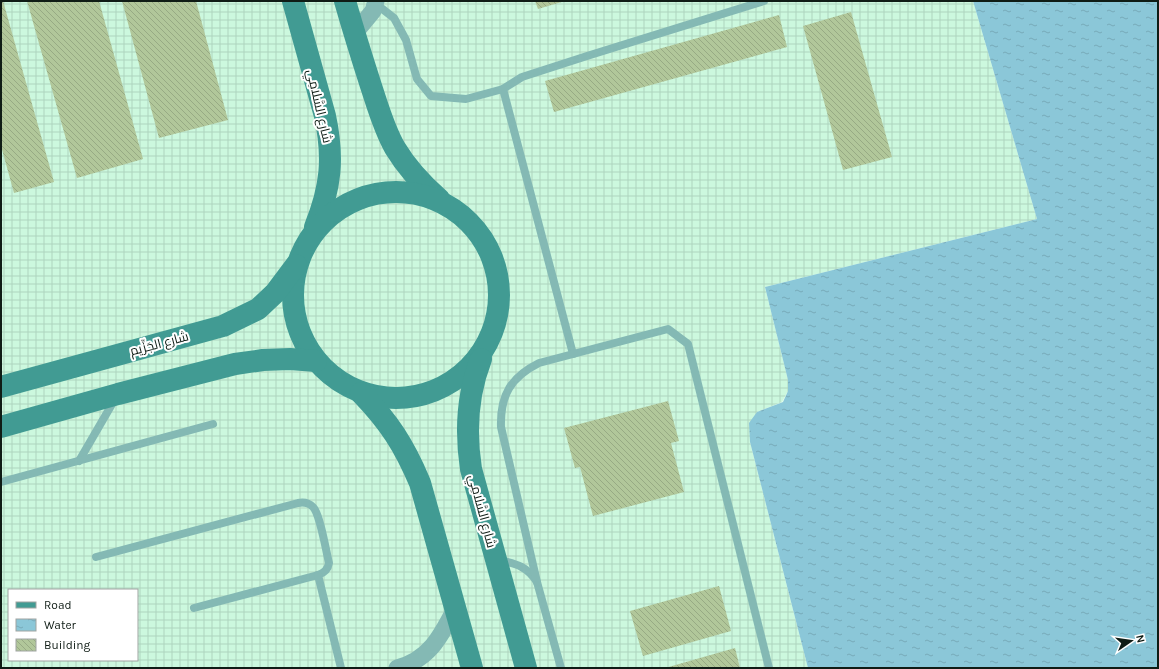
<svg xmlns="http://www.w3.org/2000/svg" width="1159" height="669" font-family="Karla,Cairo,sans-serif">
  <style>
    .industrial { fill: url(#industrial-grid); fill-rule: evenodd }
    .water { fill: url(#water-ripples) }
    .building { fill: url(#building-back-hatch) }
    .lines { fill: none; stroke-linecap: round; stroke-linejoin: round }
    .lane { stroke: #84b9b4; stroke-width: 8 }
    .street { stroke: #84b9b4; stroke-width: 17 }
    .secondary { stroke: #419b93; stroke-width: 22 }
    .labels { text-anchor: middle; stroke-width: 4; stroke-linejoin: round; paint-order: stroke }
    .street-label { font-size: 13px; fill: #0f1c15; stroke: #fff }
  </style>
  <defs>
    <pattern id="industrial-grid" width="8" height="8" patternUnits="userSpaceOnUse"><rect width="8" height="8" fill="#ccf8de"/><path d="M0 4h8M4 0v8" fill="none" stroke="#aed4be"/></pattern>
    <pattern id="water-ripples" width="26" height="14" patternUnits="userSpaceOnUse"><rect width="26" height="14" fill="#8bc7d8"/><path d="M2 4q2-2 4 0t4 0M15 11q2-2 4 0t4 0" fill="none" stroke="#77aab8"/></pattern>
    <pattern id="building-back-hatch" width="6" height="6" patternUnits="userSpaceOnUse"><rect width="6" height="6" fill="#b1c79a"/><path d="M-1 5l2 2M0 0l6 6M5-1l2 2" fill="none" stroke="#97aa84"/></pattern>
  </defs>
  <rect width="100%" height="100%" fill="#e8fdf0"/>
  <!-- industrial -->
  <path class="industrial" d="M1,1H973L1037,219L765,287L788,380V391L782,402L757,412L750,442L808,668H1ZM9,590H137V660H9Z"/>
  <!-- water -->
  <polygon class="water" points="973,1 1158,1 1158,668 808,668 750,442 749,423 757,412 783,402 788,391 788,380 765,287 1037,219"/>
  <!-- building -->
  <g class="building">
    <polygon points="1,1 3,1 54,182 14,193 1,146"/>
    <polygon points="27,1 99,1 143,159 77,178"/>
    <polygon points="122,1 196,1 228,120 159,138"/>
    <polygon points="535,1 565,1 538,9"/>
    <polygon points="851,12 892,157 843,170 803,26"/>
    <polygon points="779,15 787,47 554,112 545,81"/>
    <polygon points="668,401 679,441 671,443 684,492 593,516 580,467 575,468 564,428"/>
    <polygon points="719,586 731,631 643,656 630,611"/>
    <polygon points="735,648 740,668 665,668"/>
  </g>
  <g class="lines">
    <!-- lane -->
    <g class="lane">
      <polyline points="376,4 394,18 406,40 417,79 431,96 466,99 503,89"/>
      <polyline points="573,354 503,89 522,77 587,56 764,1"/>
      <polyline points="79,461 115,399"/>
      <polyline points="1,482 213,424"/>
      <path d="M96,557L298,503C303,502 309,503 313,507C320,514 326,551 329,563C328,570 324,573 318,575L194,608"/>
      <path d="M499,560C516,564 527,566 537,582L561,668"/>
      <polyline points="318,575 341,668"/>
      <path d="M537,582L501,427C500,395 511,377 539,363L668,329L688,344L769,668"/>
    </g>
    <!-- street -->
    <g class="street">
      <polyline points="354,34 373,11 376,1"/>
      <path d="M397,668C429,660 441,636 455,609"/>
    </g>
    <!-- secondary -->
    <g class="secondary">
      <path d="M293,1L325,116C334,158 331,187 315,227"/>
      <path d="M345,1C353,29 362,58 371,86C378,107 384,129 395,148C407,168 422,184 439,199"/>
      <circle cx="396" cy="295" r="103"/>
      <path d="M481,359C467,395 465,430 471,469L526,668"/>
      <polyline points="1,387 223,326 258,309 275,293 296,265"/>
      <path d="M361,393C389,422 404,445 420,483L472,668"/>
      <polyline points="1,427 118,394 235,364 263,360 290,359 316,361"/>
    </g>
  </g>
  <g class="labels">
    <!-- street labels -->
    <g class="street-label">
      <text transform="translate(320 106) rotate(77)" y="5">شارع السَّلامِي</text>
      <text transform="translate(159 343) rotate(-15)" y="5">شارع الجَزِّيم</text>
      <text transform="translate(483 511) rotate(75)" y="5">شارع السَّلامِي</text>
    </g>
  </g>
  <!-- border -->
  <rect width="1159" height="669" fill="none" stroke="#0f1c15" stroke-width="4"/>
  <!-- legend -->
  <rect x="8" y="589" width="130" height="72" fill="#ffffff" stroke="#9fa4a1"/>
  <rect x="16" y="602" width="20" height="6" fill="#419b93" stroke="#9fa4a1"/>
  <text x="44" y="609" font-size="12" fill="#0f1c15">Road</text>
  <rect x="16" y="619" width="20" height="12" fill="url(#water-ripples)" stroke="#9fa4a1"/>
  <text x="44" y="629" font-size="12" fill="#0f1c15">Water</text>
  <rect x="16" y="639" width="20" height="12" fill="url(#building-back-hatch)" stroke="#9fa4a1"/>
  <text x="44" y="649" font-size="12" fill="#0f1c15">Building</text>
  <!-- north arrow -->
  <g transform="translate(1131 641) rotate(77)" stroke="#ffffff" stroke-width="3" paint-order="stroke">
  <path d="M0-3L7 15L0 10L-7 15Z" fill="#0f1c15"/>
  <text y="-6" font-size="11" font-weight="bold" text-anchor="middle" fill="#0f1c15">N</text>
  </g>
</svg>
